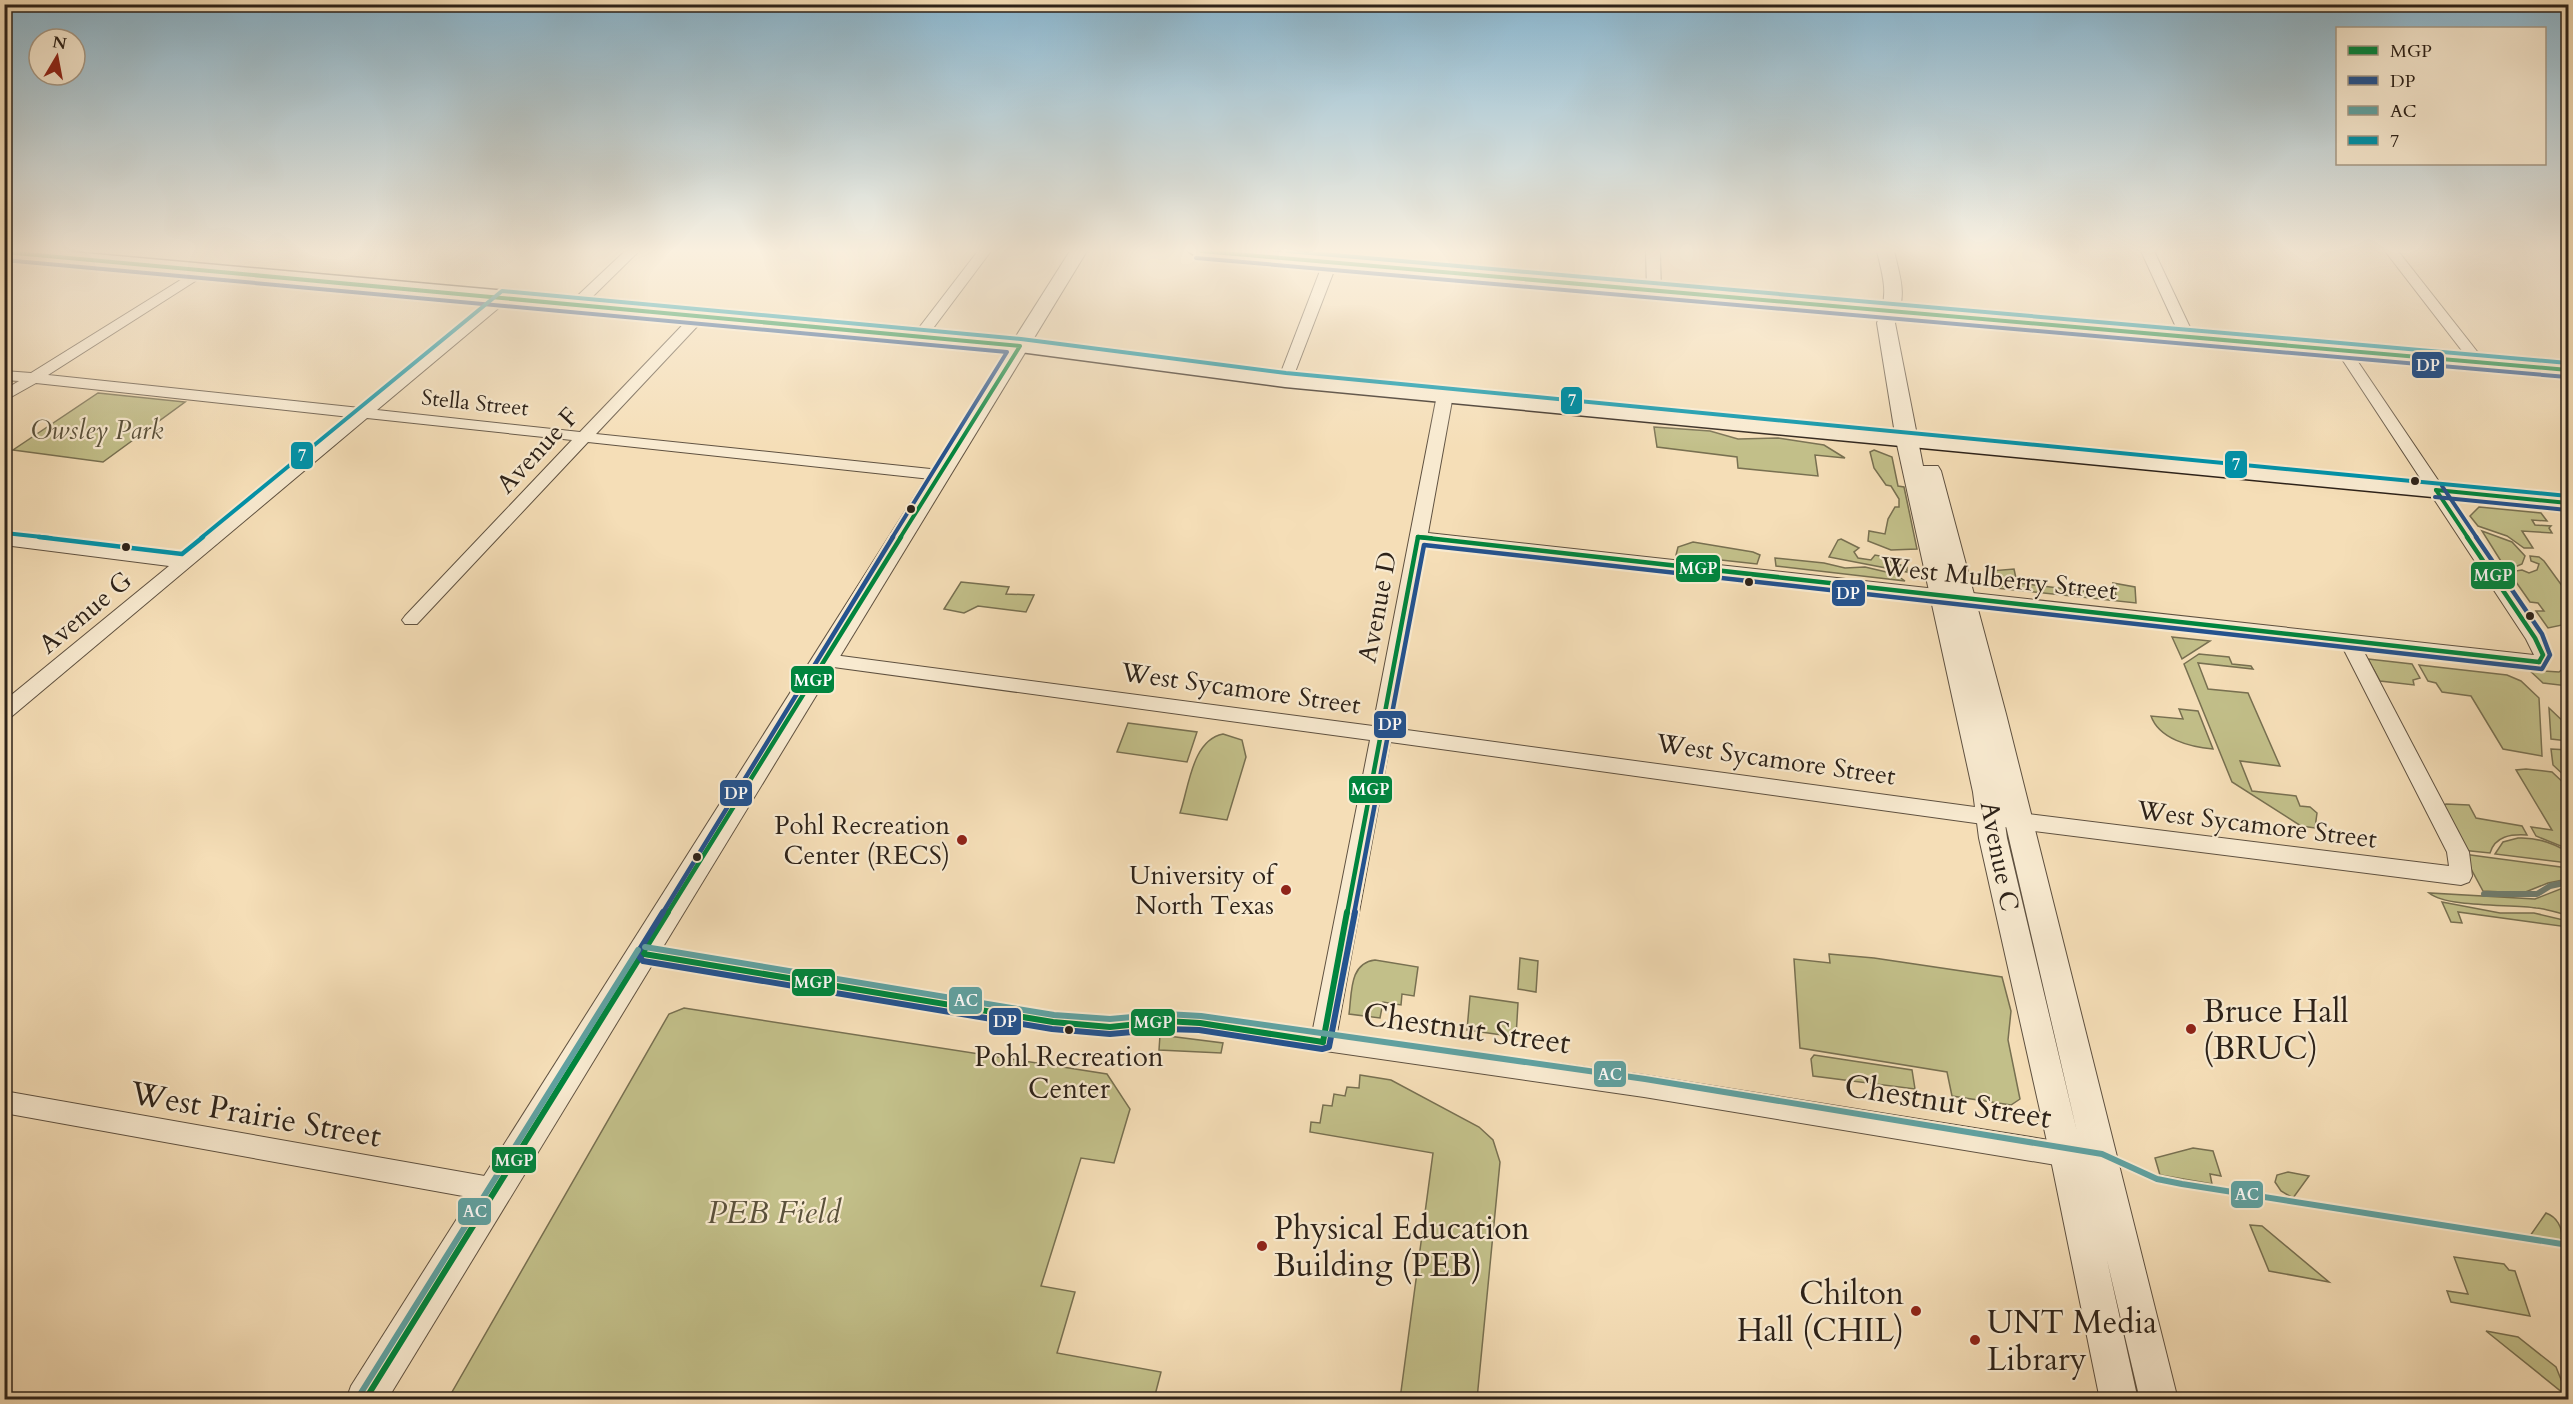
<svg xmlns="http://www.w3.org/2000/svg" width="2573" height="1404" font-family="Cardo,serif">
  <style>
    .green { fill: #c2bf89; stroke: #787051; stroke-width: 1.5 }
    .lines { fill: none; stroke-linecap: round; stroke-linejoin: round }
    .stream { stroke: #707e71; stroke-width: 6 }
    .minor-casing { stroke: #5f5140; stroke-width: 2 }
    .tertiary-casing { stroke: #5f5140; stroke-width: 2 }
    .secondary-casing { stroke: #2d2219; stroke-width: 3 }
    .minor { fill: #f8ead0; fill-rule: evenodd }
    .tertiary { fill: #f8ead0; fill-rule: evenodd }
    .secondary { fill: #f8ead0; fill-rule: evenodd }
    .bus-1-far2-casing { stroke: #f8ead0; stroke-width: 8 }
    .bus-1-far1-casing { stroke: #f8ead0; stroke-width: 9 }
    .bus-1-casing { stroke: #f8ead0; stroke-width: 10 }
    .bus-2-far2-casing { stroke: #f8ead0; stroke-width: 8 }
    .bus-2-far1-casing { stroke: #f8ead0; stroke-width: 9 }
    .bus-2-casing { stroke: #f8ead0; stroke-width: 10 }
    .bus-3-casing { stroke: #f8ead0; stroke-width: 10 }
    .bus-4-far1-casing { stroke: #f8ead0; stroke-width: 8 }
    .bus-4-casing { stroke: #f8ead0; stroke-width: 9 }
    .bus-1-far2 { stroke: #00853e; stroke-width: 4 }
    .bus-1-far1 { stroke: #00853e; stroke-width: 4.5 }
    .bus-1 { stroke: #00853e; stroke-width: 6 }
    .bus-2-far2 { stroke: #24538f; stroke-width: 4 }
    .bus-2-far1 { stroke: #24538f; stroke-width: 4.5 }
    .bus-2 { stroke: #24538f; stroke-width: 6 }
    .bus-3 { stroke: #60a1a0; stroke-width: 6 }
    .bus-4-far1 { stroke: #0092a9; stroke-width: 4 }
    .bus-4 { stroke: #0092a9; stroke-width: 4.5 }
    .bus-dot { fill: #2d2219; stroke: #f8ead0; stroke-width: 2 }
    .poi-dot { fill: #8f2418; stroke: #f8ead0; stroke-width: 2 }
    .labels { text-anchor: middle; stroke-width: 4.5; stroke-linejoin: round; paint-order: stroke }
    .far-street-label { font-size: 22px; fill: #2d2219; stroke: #f8ead0 }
    .park-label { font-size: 26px; font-style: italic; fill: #5a513b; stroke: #f8ead0 }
    .street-label { font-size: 26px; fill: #2d2219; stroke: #f8ead0 }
    .poi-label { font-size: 26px; fill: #2d2219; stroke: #f8ead0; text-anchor: end }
    .near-bus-label { font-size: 28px; fill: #2d2219; stroke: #f8ead0 }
    .near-poi-label { font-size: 32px; fill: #2d2219; stroke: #f8ead0; text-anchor: start }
    .near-street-label { font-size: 32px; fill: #2d2219; stroke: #f8ead0 }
    .near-park-label { font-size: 32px; font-style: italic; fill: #5a513b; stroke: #f8ead0 }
    .line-badge { stroke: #f8ead0; stroke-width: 2 }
    .badge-label { font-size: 16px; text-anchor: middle; font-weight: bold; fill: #fff }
  </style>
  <rect width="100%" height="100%" fill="#f5deb7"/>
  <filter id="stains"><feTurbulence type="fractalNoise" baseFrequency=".00333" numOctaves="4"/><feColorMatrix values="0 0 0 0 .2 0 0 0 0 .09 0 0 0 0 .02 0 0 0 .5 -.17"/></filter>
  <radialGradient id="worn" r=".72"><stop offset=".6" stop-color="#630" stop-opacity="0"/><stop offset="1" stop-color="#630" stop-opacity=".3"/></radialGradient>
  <!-- green -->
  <g class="green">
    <polygon points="98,393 185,402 103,462 13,450"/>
    <polygon points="1654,427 1710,431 1738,439 1778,438 1824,445 1845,458 1815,455 1818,476 1738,468 1737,457 1657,447"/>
    <polygon points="1874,450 1892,457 1898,486 1904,487 1917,549 1891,550 1868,541 1869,531 1885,534 1888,519 1895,507 1899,507 1899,499 1891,486 1886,485 1874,468 1870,452"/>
    <polygon points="2479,507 2541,513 2547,521 2532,520 2535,525 2551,526 2549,528 2552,533 2522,531 2533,548 2524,548 2507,536 2478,526 2470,516"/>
    <polygon points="2482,531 2512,542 2525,556 2522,564 2515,567 2504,566"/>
    <polygon points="1841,539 1859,548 1854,552 1858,558 1871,560 1875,555 1891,558 1891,562 1907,567 1907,572 1829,557 1838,540"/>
    <polygon points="1693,542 1753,552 1760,555 1757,564 1676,555 1678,547"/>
    <polygon points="2530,556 2539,557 2544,561 2568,594 2567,624 2548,628 2536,611 2544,611 2538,603 2530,602 2509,572 2522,570 2529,573 2537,570 2539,564 2531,561"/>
    <polygon points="1775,558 1824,563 1845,568 1865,567 1895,574 1905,581 1776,566"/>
    <polygon points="2014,569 2017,583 2116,595 2113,583 2135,587 2136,603 1996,588 2006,585 1990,571"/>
    <polygon points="961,582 1009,587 1006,594 1034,595 1026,612 978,606 964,613 944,609"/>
    <polygon points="2172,637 2210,641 2182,659"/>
    <polygon points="2199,654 2229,657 2232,664 2251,666 2253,669 2198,663 2208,689 2248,693 2280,766 2240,761 2252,791 2296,796 2300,806 2310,807 2317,813 2315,828 2301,826 2232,782 2184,664"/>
    <polygon points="2368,659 2412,664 2420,678 2413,680 2414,685 2380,681"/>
    <polygon points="2564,661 2568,667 2568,686 2543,683 2529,670 2559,672 2565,667"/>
    <polygon points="2419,665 2507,675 2521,681 2539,698 2542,756 2503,749 2471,696 2442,692 2436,683 2428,681"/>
    <polygon points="2549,708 2568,726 2568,741 2551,739"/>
    <path d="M2179,709L2198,711L2213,749C2190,747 2159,739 2151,716L2183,719Z"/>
    <polygon points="1128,723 1197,732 1187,762 1117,752"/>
    <path d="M1223,734L1242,740L1246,757L1227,820L1180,813C1189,787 1192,740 1223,734Z"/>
    <polygon points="2551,749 2568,750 2568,779 2553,765"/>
    <polygon points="2526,769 2552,772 2568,787 2568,849 2536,836 2531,827 2552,830 2516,770"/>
    <path d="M2446,804L2469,805L2476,818L2522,826L2527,835C2511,834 2495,836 2490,853L2461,850L2444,805Z"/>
    <path d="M2518,838C2536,837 2553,843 2568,852V863L2495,854L2503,842Z"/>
    <polygon points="2463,854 2568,868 2568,879 2548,883 2523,893 2483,891"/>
    <path d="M2568,886V915C2558,913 2547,909 2536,908C2511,904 2448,908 2429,893L2535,899Z"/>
    <polygon points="2442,902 2500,913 2534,913 2568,921 2568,927 2458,912 2462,923 2451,922"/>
    <polygon points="1829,954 1874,958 2002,977 2011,1011 2008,1040 2020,1099 2011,1105 1952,1096 1947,1072 1800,1048 1794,959 1830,963"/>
    <polygon points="1520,958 1538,961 1536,992 1518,989"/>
    <path d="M1375,960L1418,967L1414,996L1402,994L1401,1005L1383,1002L1380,1018L1349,1014C1352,993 1349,963 1375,960Z"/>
    <polygon points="1470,996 1518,1003 1516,1037 1467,1030"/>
    <polygon points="684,1008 1107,1074 1130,1109 1114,1163 1081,1158 1041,1286 1075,1292 1057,1353 1161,1372 1154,1399 448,1399 669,1014"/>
    <polygon points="1160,1035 1223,1043 1221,1053 1159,1050"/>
    <polygon points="1814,1055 1912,1070 1915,1089 1813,1076 1811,1059"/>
    <polygon points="1360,1075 1391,1080 1479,1127 1493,1140 1500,1162 1477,1399 1400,1399 1433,1153 1310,1132 1311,1122 1320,1123 1323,1105 1332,1106 1334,1094 1345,1096 1347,1087 1359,1088"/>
    <polygon points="2193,1148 2213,1151 2221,1176 2210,1174 2212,1184 2160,1175 2155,1158"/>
    <polygon points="2288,1172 2309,1176 2293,1198 2281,1191 2275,1182 2277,1175"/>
    <path d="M2546,1213C2557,1217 2562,1227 2562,1238L2559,1240L2530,1236Z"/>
    <polygon points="2250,1225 2262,1226 2329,1282 2269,1271"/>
    <polygon points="2454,1257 2504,1264 2509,1270 2515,1271 2530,1316 2451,1302 2447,1291 2468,1294"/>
    <polygon points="2486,1331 2518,1337 2556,1367 2568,1397"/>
  </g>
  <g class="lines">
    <!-- stream -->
    <polyline class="stream" points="2484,894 2537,894 2550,886 2568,882"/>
    <defs>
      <g id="minor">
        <polygon points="625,251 639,251 582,307 572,307 572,301"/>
        <polygon points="978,251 991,251 925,339 915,339 915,333"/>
        <polygon points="1646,251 1660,251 1661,292 1654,296 1647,292"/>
        <polygon points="2141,251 2154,251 2195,338 2193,341 2188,342 2181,338"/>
        <polygon points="2385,251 2398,251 2483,359 2485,362 2483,365 2473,365"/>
        <polygon points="1330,259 1337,263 1292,380 1285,384 1280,383 1278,380 1323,263"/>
        <polygon points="203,266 210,270 208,273 48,375 360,408 497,295 502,294 509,298 507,301 377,410 580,432 695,312 700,311 707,315 705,318 596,434 940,470 948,475 940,480 588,442 417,624 405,624 402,620 405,616 572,440 367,418 11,717 4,719 4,701 169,566 4,545 4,535 180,556 350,417 36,383 4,401 4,390 19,381 4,380 4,371 31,373"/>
        <path d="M2343,346L2350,350L2542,634L2552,655L2546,667L2539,668L2363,650L2469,852L2472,876L2469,882L2461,885L2019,829L1390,742L1337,1033L1644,1075L2074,1144L2083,1148L2087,1156L2083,1164L2074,1168L1644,1097L1200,1033L1166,1031L1110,1037L1053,1032L644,963L636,961L632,954L636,947L644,945L1053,1012L1110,1017L1166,1011L1200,1013L1313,1029L1370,740L826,666L819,665L817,660L819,655L826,654L1373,726L1437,395L1445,390L1453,395L1428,533L2534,655L2526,639L2336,350ZM1426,543L2343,648L2447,852L2449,866L2019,813L1392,728Z"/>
        <polygon points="4,1091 496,1178 505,1181 509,1190 505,1199 496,1202 4,1113"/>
      </g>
      <g id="tertiary">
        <polygon points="1070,251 1087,251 387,1400 346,1400 351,1386"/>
        <path d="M1877,251H1894C1901,281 1907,294 1895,323L1923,466H1938L1941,471L2006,714L2178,1400H2140L2107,1260L2138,1400H2100L2050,1155L1979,838L1973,792L1896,440L1877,323C1889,294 1884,281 1877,251ZM2004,817L2077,1132L2007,838Z"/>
      </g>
      <g id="secondary">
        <polygon points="4,251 61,251 807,318 1020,340 1285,373 2568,496 2568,510 1285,387 1020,352 807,330 4,258"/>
        <polygon points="1188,251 1267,251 2568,364 2568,376 1197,257"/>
      </g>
    </defs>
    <!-- minor casing -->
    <use href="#minor" class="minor-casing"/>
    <!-- tertiary casing -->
    <use href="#tertiary" class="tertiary-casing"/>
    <!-- secondary casing -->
    <use href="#secondary" class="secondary-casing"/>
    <!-- minor -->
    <use href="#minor" class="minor"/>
    <!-- tertiary -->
    <use href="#tertiary" class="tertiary"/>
    <!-- secondary -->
    <use href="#secondary" class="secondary"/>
    <defs>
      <g id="bus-1-far2">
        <polyline points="1201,251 2568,370"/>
        <polyline points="4,252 1020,346 900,538"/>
        <polyline points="2436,490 2468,538"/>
        <polyline points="2436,490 2568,503"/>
        <polyline points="1418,537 1431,538"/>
      </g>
      <g id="bus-1-far1">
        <polyline points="1418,537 2539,662"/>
        <polyline points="2467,537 2535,638 2543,655 2539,662"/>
        <polyline points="667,914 901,537"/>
        <polyline points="1347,914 1418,537"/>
      </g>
      <g id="bus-1">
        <polyline points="644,954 1053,1022 1110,1027 1166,1021 1200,1023 1323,1042"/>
        <polyline points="1323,1042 1347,912"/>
        <polyline points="365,1400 668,912"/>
      </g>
      <g id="bus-2-far2">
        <polyline points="1196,258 2567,377"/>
        <polyline points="4,260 1007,352 892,538"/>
        <polyline points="2442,486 2477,538"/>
        <polyline points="2435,497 2567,510"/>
      </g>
      <g id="bus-2-far1">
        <polyline points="662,914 893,537"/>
        <polyline points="1354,914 1424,545 2542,669 2550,655 2542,634 2476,537"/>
      </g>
      <polyline id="bus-2" points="663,912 637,954 643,961 1052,1029 1110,1034 1166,1029 1199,1030 1322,1049 1329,1047 1355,912"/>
      <g id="bus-3">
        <polyline points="645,947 1054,1015 1110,1019 1166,1014 1201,1016 1645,1079 2102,1154 2157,1179 2182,1184 2568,1245"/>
        <polyline points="359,1396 638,950"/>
      </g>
      <g id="bus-4-far1">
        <polyline points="1287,251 2568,363"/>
        <polyline points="5,533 51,538"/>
        <polyline points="201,538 502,291 1021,339 1286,373 2568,496"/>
      </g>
      <polyline id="bus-4" points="39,537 182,554 203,537"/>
    </defs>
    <!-- bus-1-far2 casing -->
    <use href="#bus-1-far2" class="bus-1-far2-casing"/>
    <!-- bus-1-far1 casing -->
    <use href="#bus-1-far1" class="bus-1-far1-casing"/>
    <!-- bus-1 casing -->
    <use href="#bus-1" class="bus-1-casing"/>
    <!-- bus-2-far2 casing -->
    <use href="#bus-2-far2" class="bus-2-far2-casing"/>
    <!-- bus-2-far1 casing -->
    <use href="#bus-2-far1" class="bus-2-far1-casing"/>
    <!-- bus-2 casing -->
    <use href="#bus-2" class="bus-2-casing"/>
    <!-- bus-3 casing -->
    <use href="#bus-3" class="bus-3-casing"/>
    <!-- bus-4-far1 casing -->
    <use href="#bus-4-far1" class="bus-4-far1-casing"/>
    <!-- bus-4 casing -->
    <use href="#bus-4" class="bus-4-casing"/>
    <!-- bus-1-far2 -->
    <use href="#bus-1-far2" class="bus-1-far2"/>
    <!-- bus-1-far1 -->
    <use href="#bus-1-far1" class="bus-1-far1"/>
    <!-- bus-1 -->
    <use href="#bus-1" class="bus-1"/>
    <!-- bus-2-far2 -->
    <use href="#bus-2-far2" class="bus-2-far2"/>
    <!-- bus-2-far1 -->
    <use href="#bus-2-far1" class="bus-2-far1"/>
    <!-- bus-2 -->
    <use href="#bus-2" class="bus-2"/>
    <!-- bus-3 -->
    <use href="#bus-3" class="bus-3"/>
    <!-- bus-4-far1 -->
    <use href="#bus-4-far1" class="bus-4-far1"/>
    <!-- bus-4 -->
    <use href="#bus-4" class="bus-4"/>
  </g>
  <!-- sky -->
  <linearGradient id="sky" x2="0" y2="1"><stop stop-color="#8ab7d0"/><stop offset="0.56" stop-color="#faf0df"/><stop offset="1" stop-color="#faf0df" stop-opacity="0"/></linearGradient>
  <rect width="2573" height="448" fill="url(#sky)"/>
  <!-- markers -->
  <g class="bus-dot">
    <circle cx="2415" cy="481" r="5"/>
    <circle cx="911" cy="509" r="5"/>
    <circle cx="126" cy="547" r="5"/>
    <circle cx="1749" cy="582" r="5"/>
    <circle cx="2530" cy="616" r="5"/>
    <circle cx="697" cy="857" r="5"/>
    <circle cx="1069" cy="1030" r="5"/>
  </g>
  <g class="poi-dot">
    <circle cx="962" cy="840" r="6"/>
    <circle cx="1286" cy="890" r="6"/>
    <circle cx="2191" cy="1029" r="6"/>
    <circle cx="1262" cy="1246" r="6"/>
    <circle cx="1916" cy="1311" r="6"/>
    <circle cx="1975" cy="1340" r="6"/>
  </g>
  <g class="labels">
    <!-- far-street labels -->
    <g class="far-street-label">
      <text transform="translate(475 402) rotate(6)" y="8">Stella Street</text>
    </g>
    <!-- park labels -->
    <g class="park-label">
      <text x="97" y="439">Owsley Park</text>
    </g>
    <!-- street labels -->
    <g class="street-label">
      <text transform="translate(537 450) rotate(-47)" y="9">Avenue F</text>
      <text transform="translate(1999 578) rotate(6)" y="9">West Mulberry Street</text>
      <text transform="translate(1377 607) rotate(-79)" y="9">Avenue D</text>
      <text transform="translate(85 612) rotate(-40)" y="9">Avenue G</text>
      <text transform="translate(1241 688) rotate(8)" y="9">West Sycamore Street</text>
      <text transform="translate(1776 759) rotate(8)" y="9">West Sycamore Street</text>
      <text transform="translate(2257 824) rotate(7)" y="9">West Sycamore Street</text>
      <text transform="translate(2000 856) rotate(79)" y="9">Avenue C</text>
    </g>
    <!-- poi labels -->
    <g class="poi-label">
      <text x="950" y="834">Pohl Recreation<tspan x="950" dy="30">Center (RECS)</tspan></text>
      <text x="1274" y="884">University of<tspan x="1274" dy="30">North Texas</tspan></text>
    </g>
    <!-- near-bus labels -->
    <g class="near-bus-label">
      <text x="1069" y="1066">Pohl Recreation<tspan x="1069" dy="32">Center</tspan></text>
    </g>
    <!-- near-poi labels -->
    <g class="near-poi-label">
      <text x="2203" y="1022">Bruce Hall<tspan x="2203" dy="37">(BRUC)</tspan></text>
      <text x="1274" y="1239">Physical Education<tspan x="1274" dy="37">Building (PEB)</tspan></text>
      <text x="1904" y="1304" text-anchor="end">Chilton<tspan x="1904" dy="37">Hall (CHIL)</tspan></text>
      <text x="1987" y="1333">UNT Media<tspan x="1987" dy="37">Library</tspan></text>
    </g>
    <!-- near-street labels -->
    <g class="near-street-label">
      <text transform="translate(1467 1028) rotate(8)" y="11">Chestnut Street</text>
      <text transform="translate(1948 1101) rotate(9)" y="11">Chestnut Street</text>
      <text transform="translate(256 1114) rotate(10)" y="11">West Prairie Street</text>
    </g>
    <!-- near-park labels -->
    <g class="near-park-label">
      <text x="774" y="1223">PEB Field</text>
    </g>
  </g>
  <g class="line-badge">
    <rect x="2411" y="351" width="34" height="28" rx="6" fill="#24538f"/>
    <rect x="1560" y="386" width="23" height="29" rx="6" fill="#0092a9"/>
    <rect x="290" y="441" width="24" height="29" rx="6" fill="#0092a9"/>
    <rect x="2224" y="450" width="24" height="29" rx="6" fill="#0092a9"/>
    <rect x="1675" y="554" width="46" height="29" rx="6" fill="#00853e"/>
    <rect x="2470" y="561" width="46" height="29" rx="6" fill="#00853e"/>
    <rect x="1831" y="579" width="35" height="28" rx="6" fill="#24538f"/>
    <rect x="790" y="665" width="45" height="29" rx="6" fill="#00853e"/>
    <rect x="1373" y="710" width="34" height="29" rx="6" fill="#24538f"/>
    <rect x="1348" y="775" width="45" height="29" rx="6" fill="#00853e"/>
    <rect x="719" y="779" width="34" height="28" rx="6" fill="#24538f"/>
    <rect x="791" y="968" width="45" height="29" rx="6" fill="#00853e"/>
    <rect x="948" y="986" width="35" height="29" rx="6" fill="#60a1a0"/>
    <rect x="988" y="1007" width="34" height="29" rx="6" fill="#24538f"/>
    <rect x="1130" y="1008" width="46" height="29" rx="6" fill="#00853e"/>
    <rect x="1593" y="1060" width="34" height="28" rx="6" fill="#60a1a0"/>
    <rect x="491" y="1146" width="46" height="28" rx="6" fill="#00853e"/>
    <rect x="2230" y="1180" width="34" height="29" rx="6" fill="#60a1a0"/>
    <rect x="457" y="1197" width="35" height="29" rx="6" fill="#60a1a0"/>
  </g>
  <g class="badge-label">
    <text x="2428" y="371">DP</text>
    <text x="1572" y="406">7</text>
    <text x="302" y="461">7</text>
    <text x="2236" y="470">7</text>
    <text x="1698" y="574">MGP</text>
    <text x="2493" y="581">MGP</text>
    <text x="1848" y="599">DP</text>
    <text x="813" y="686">MGP</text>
    <text x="1390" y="730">DP</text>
    <text x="1370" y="795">MGP</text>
    <text x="736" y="799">DP</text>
    <text x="813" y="988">MGP</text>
    <text x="966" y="1006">AC</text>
    <text x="1005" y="1027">DP</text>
    <text x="1153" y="1028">MGP</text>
    <text x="1610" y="1080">AC</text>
    <text x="514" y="1166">MGP</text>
    <text x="2247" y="1200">AC</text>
    <text x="475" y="1217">AC</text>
  </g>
  <!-- margin -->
  <rect width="2573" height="1404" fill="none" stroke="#f5deb7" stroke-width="24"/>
  <rect x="6" y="6" width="2561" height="1392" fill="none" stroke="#2d2219" stroke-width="3"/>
  <rect x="12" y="12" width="2549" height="1380" fill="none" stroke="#2d2219" stroke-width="1.5"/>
  <!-- legend -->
  <rect x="2336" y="27" width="210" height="138" fill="#f8ead0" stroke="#a79a87" stroke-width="1.5"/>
  <rect x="2348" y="46" width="30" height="9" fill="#00853e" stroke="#a79a87" stroke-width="1.5"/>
  <text x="2390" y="57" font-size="18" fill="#2d2219">MGP</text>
  <rect x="2348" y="76" width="30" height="9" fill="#24538f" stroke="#a79a87" stroke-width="1.5"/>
  <text x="2390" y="87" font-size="18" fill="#2d2219">DP</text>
  <rect x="2348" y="106" width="30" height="9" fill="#60a1a0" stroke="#a79a87" stroke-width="1.5"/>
  <text x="2390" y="117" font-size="18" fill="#2d2219">AC</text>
  <rect x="2348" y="136" width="30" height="9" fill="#0092a9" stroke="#a79a87" stroke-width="1.5"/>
  <text x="2390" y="147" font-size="18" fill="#2d2219">7</text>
  <!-- north arrow -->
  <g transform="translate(57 57) rotate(10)"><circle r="28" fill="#f8ead0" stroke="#a79a87" stroke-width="1.5"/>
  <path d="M0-4.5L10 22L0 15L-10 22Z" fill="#8f2418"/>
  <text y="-9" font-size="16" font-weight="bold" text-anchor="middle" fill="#2d2219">N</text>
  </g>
  <rect width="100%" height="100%" filter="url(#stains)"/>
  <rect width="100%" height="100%" fill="url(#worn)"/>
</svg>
